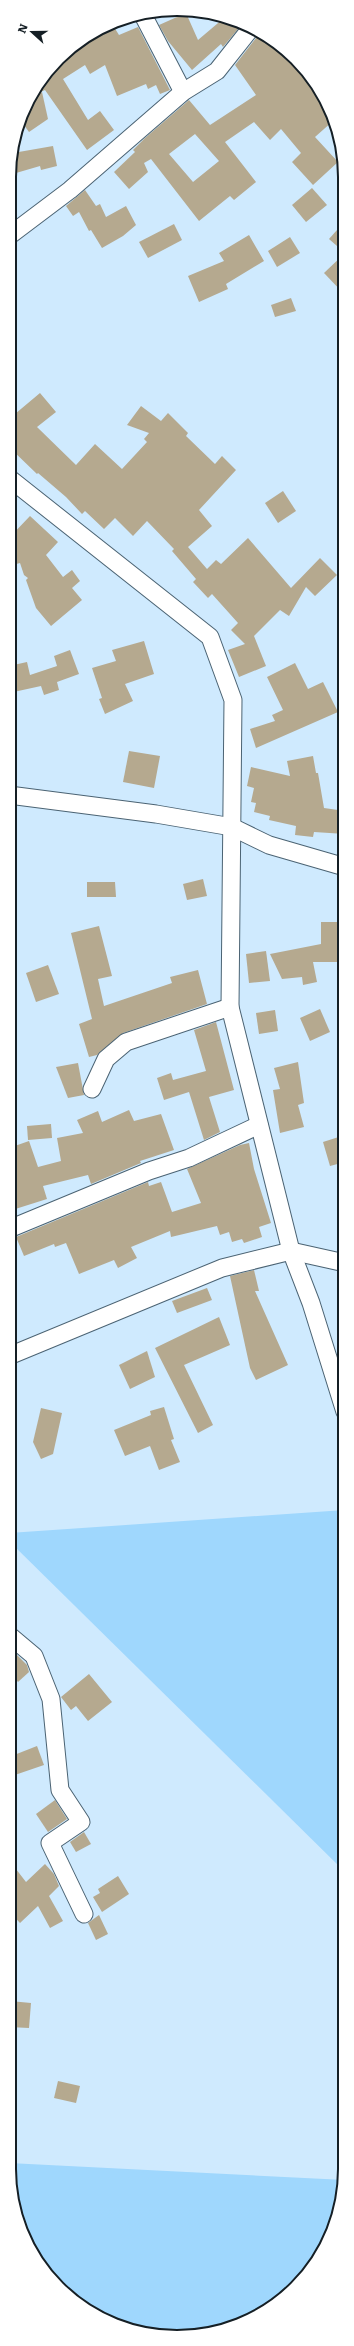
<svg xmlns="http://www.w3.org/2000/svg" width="354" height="2346" font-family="Literata,serif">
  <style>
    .green { fill: #9fd7fd }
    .building { fill: #b5a98f; fill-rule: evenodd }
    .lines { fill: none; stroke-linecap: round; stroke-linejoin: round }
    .minor-casing { stroke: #4b6373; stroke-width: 19 }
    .minor { stroke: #fff; stroke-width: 17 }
    .rim { fill: none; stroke: #151f25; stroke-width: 2 }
  </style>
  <rect width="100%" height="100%" fill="#cfeafe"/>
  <!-- green -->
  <g class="green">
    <polygon points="345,1510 345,1872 9,1541 9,1533"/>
    <polygon points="9,2163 345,2180 328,2243 288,2295 231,2328 166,2337 112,2324 58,2288 22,2233"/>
  </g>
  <!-- building -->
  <g class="building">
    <polygon points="186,13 198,40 224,18 243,23 223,47 221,44 192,70 168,41 159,25"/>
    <polygon points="114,27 119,35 138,27 170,90 160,94 156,85 148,89 146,84 117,96 105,65 90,74 85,65 63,79 88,120 100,111 114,130 87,150 45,90 30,97 66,51"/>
    <path d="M259,34L296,58L328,103L333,121L315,137L338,162L313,185L292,162L301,153L281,129L270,140L254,122L225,142L256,182L234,200L230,196L199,221L151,159L144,163L148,172L129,189L114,172L135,152L133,150L145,138L189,100L210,125L256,95L235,65ZM195,134L219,161L193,182L169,154Z"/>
    <polygon points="42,92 48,119 29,132 21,121 26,102"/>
    <polygon points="53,146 57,166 41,170 40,166 16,173 13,153"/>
    <polygon points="312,188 327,205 306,222 292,205"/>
    <polygon points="85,190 96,206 100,204 106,217 126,206 136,225 123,236 102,248 91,230 89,231 79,212 73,216 66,206"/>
    <polygon points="345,221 345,253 329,239"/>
    <polygon points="174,224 182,240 148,258 139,242"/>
    <polygon points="249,235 264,261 226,284 228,289 199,302 188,276 224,261 219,253"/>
    <polygon points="290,237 300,253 277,267 268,251"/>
    <polygon points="345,253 345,295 324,273"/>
    <polygon points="291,298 296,311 275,317 271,305"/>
    <polygon points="40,393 56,412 37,427 76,465 95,444 122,469 147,442 144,439 149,433 127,425 141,406 161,421 168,413 188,433 186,436 215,464 222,456 236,470 199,510 212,526 188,547 207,569 216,560 221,564 248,538 291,588 320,558 337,575 315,596 306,587 289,616 280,610 254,636 266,666 239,677 228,650 245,644 231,630 238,623 212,594 208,598 193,582 196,579 172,551 174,549 147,521 133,536 115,518 104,529 85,511 82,514 66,497 38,473 37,474 9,447 9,419"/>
    <polygon points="283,491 296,511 278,523 265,503"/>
    <polygon points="30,516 58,542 46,555 63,577 72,570 80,581 72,588 82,600 51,626 36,608 26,580 28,578 24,575 20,563 9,566 9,538"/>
    <polygon points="144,641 154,674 125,684 133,701 105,714 99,699 102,698 92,668 116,661 112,650"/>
    <polygon points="70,650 79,674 57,682 59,690 44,695 41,686 9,693 9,666 27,662 30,675 57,666 54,656"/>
    <polygon points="295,663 308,689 323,682 338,712 256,748 250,729 275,721 272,715 283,710 267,677"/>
    <polygon points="129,751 160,756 154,788 123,782"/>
    <polygon points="313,756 316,773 318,773 324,808 345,811 345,834 314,832 313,837 295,835 296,826 269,820 270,816 254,812 256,803 251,802 254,788 247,786 251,767 290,776 287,761"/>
    <polygon points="203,879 207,896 187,900 183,884"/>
    <polygon points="87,882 115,882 116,897 87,897"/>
    <polygon points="321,922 345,922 345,962 313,962 317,982 303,985 302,977 282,979 270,954 321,944"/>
    <polygon points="99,926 112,976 98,979 104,1006 172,983 170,977 198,970 207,1004 123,1033 97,1055 89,1057 79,1024 92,1019 71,933"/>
    <polygon points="266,951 270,981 249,983 246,954"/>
    <polygon points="48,965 59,994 36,1002 26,973"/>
    <polygon points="320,1009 330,1032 310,1041 300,1018"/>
    <polygon points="275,1010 278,1031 259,1034 256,1013"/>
    <polygon points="216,1022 234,1090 209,1097 220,1132 204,1140 189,1092 164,1100 157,1078 171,1073 173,1080 206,1071 194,1030"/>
    <polygon points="298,1062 304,1103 298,1105 304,1127 280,1133 273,1090 280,1089 274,1068"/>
    <polygon points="78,1063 84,1095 68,1098 56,1067"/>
    <polygon points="129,1110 134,1121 161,1114 174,1150 140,1161 141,1163 91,1184 88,1175 43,1186 47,1199 9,1211 9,1148 29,1141 38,1167 61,1161 57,1138 83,1133 77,1120 98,1111 102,1122"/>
    <polygon points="51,1124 52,1138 28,1140 27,1126"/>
    <polygon points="345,1135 345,1162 330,1166 323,1142"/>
    <polygon points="249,1143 254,1169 271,1223 259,1227 262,1237 244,1243 242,1239 232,1242 229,1232 220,1235 217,1226 171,1237 170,1231 131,1247 137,1258 118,1268 114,1260 79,1274 66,1243 55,1247 54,1244 24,1256 16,1237 148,1182 149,1186 161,1182 172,1212 201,1203 187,1169 240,1145"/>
    <polygon points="254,1270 259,1291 255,1291 288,1365 256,1380 250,1368 230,1276"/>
    <polygon points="207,1288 212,1300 177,1313 172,1301"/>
    <polygon points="219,1317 230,1345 184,1365 213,1425 198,1433 155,1348"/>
    <polygon points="147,1351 155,1377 130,1389 119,1365"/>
    <polygon points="164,1407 174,1439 171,1440 180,1462 159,1470 150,1446 125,1456 114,1430 151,1415 150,1411"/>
    <polygon points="41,1408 62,1413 53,1454 41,1459 33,1442"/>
    <polygon points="17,1655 27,1665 29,1672 18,1682 9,1672 9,1662"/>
    <polygon points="89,1674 112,1702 88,1721 76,1706 71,1710 61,1697"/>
    <polygon points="37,1746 44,1765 9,1777 9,1757"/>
    <polygon points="55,1800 67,1819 48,1832 36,1814"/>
    <polygon points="84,1832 91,1844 76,1852 70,1842"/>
    <polygon points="9,1860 26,1882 45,1864 54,1874 59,1886 49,1896 63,1921 50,1928 38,1906 20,1923 9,1911"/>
    <polygon points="118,1876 129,1894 102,1912 93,1897 100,1893 98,1889"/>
    <polygon points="99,1915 108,1934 96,1940 88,1923"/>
    <polygon points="10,2001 31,2003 29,2028 9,2027"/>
    <polygon points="58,2081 80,2086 76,2103 54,2098"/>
  </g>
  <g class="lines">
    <defs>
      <g id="minor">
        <polyline points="143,15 183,92"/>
        <polyline points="9,236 70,190 183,92 217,71 251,28"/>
        <polyline points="9,478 210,637 233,700 230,1007 291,1251 311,1303 345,1412"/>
        <polyline points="9,795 156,814 232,827 269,845 345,867"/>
        <polyline points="92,1089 106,1059 126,1042 230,1007"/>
        <polyline points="9,1229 149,1171 189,1158 259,1125"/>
        <polyline points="9,1356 222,1268 291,1251 345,1263"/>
        <polyline points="9,1635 34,1656 51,1699 60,1790 81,1822 50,1843 84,1914"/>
      </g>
    </defs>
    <!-- minor casing -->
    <use href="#minor" class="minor-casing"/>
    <!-- minor -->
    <use href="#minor" class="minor"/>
  </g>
  <!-- crop -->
  <path d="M0 0H354V2346H0ZM177 16H177A161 161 0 0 1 338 177V2169A161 161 0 0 1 177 2330H177A161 161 0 0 1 16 2169V177A161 161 0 0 1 177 16Z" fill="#fff" fill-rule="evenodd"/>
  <path class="rim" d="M177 16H177A161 161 0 0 1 338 177V2169A161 161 0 0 1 177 2330H177A161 161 0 0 1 16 2169V177A161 161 0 0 1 177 16Z"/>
  <!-- north arrow -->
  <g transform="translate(32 32) rotate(291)" stroke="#ffffff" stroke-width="3" paint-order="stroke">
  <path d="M0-3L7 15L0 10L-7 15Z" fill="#151f25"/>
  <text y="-6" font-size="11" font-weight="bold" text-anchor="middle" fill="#151f25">N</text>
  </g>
</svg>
